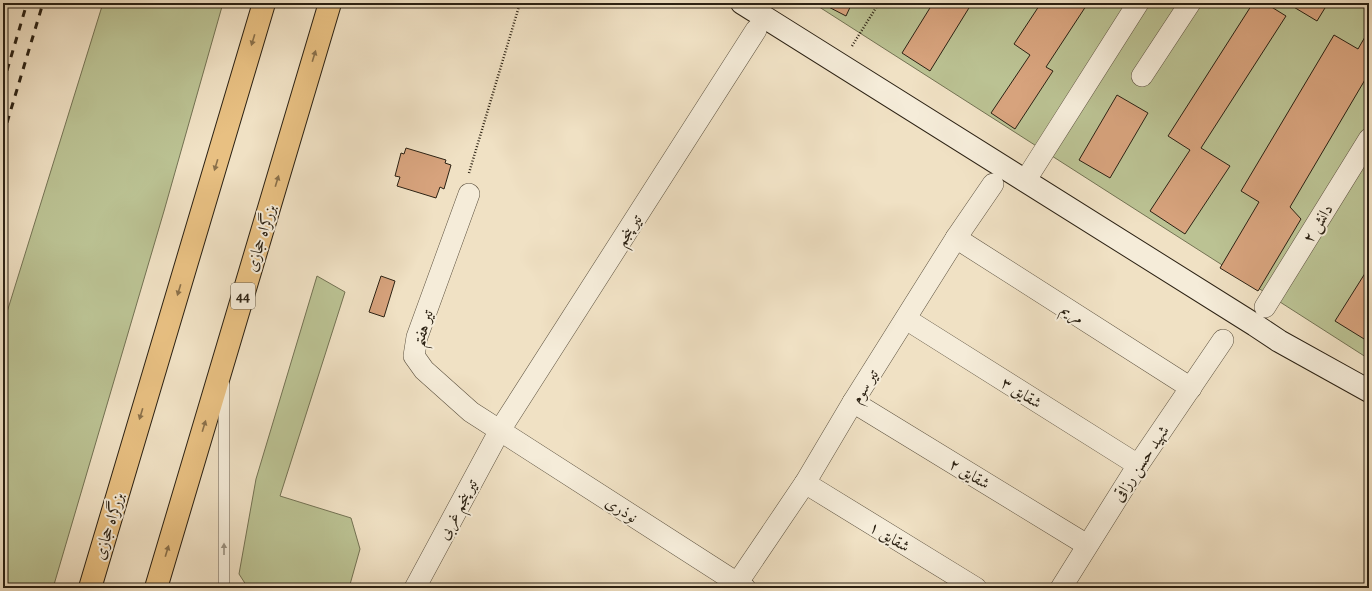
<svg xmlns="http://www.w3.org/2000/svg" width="1372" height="591" font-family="Alegreya,Amiri,serif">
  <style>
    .green { fill: #bbc293; stroke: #737253 }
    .building { fill: #d7a37d; stroke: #2b2113 }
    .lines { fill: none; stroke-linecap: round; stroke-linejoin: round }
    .lane-casing { stroke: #5c513f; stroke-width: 12 }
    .street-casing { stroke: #5c513f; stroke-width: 22 }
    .secondary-casing { stroke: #2b2113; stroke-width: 24 }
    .highway-casing { stroke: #2b2113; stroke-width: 24 }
    .path { stroke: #2b2113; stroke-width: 2.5; stroke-dasharray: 1 2; stroke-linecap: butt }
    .lane { stroke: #f5ecd9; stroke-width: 11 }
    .street { stroke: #f5ecd9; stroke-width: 21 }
    .secondary { stroke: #f5ecd9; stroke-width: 22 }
    .highway { stroke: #e8c082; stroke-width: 22 }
    .rail { stroke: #2b2113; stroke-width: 3; stroke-dasharray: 7 7; stroke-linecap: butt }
    .oneway { fill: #8a704a }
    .oneway2 { fill: #9a9180 }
    .labels { text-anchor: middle; stroke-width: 4; stroke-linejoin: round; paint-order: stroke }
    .shield { fill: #f5ecd9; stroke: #685e4e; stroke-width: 1 }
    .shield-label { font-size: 15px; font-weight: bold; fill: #2b2113 }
    .street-label { font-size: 16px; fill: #2b2113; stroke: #f5ecd9 }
  </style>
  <rect width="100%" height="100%" fill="#f0e1c4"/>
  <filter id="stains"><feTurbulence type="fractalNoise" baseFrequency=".005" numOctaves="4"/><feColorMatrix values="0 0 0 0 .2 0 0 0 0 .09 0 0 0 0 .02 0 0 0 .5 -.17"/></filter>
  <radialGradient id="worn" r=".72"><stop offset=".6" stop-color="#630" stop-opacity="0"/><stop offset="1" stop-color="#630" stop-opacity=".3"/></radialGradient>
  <!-- green -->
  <g class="green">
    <polygon points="103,3 223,3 164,211 53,588 3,588 3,325"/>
    <polygon points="813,3 1369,3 1369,359"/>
    <polygon points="317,276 345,292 280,496 351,518 360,549 349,588 248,588 239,574 256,479"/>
  </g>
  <!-- building -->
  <g class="building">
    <polygon points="821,3 852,3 846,16"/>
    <polygon points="933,3 972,3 930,71 902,53"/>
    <polygon points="1041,3 1088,3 1046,67 1053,71 1015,129 991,113 1030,55 1014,44"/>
    <polygon points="1253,3 1265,3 1286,16 1201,148 1230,166 1185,234 1150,211 1190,150 1168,136"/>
    <polygon points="1287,3 1328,3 1317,21"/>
    <polygon points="1369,30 1369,73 1290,207 1301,219 1258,291 1220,268 1259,202 1241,191 1334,35 1358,49"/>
    <polygon points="1117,95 1148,113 1110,178 1079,160"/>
    <polygon points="406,148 446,160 445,163 451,165 444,189 440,187 436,198 397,186 400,177 395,176 401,153 404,154"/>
    <polygon points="1369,267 1369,342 1335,321"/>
    <polygon points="381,276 395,281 384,317 369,312"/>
  </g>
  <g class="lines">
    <defs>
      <polyline id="lane" points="224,385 224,588"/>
      <g id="street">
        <polyline points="1142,76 1190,3"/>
        <polyline points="1025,181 1138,3"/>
        <polyline points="469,194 417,337 414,356 424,370 471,412 745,588"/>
        <polyline points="956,238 1191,388"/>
        <polyline points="1265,307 1369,139"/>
        <polyline points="906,319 1138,465"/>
        <polyline points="853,402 1087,545"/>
        <polyline points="805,483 976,588"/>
        <polyline points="415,588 500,430 756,30"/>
        <polyline points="734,588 805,483 853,402 956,238 993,184"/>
        <polyline points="1061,588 1138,465 1223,340"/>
      </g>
      <polyline id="secondary" points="742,3 1255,325 1279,341 1369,391"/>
      <g id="highway">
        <polyline points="90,588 264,3"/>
        <polyline points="156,588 330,3"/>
      </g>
    </defs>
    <!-- lane casing -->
    <use href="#lane" class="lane-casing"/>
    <!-- street casing -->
    <use href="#street" class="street-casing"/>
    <!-- secondary casing -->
    <use href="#secondary" class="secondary-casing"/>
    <!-- highway casing -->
    <use href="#highway" class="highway-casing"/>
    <!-- path -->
    <g class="path">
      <polyline points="852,46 879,3"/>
      <polyline points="469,173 520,3"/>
    </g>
    <!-- lane -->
    <use href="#lane" class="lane"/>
    <!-- street -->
    <use href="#street" class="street"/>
    <!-- secondary -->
    <use href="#secondary" class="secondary"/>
    <!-- highway -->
    <use href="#highway" class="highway"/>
    <!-- rail -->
    <g class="rail">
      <polyline points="3,84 27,3"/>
      <polyline points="3,136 43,3"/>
    </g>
  </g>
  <!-- one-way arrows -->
  <defs><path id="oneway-solid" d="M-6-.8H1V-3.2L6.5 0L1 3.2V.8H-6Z"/></defs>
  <g class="oneway">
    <use href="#oneway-solid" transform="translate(253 40) rotate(107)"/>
    <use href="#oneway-solid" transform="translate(314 56) rotate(-73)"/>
    <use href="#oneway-solid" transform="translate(216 165) rotate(107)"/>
    <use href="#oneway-solid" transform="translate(277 181) rotate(-73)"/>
    <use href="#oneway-solid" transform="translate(179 290) rotate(107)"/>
    <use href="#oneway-solid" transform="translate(141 414) rotate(107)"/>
    <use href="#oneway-solid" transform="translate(204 426) rotate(-73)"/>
    <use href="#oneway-solid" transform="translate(167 551) rotate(-73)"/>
  </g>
  <use class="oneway2" href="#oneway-solid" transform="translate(224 549) rotate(-90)"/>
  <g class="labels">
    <!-- shield labels -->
    <rect class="shield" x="231" y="283" width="24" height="26" rx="3"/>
    <g class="shield-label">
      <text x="243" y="301">44</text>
    </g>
    <!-- street labels -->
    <g class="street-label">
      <text transform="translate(1317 223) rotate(-58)" y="6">دانش ۲</text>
      <text transform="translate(628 230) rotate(-57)" y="6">تیر پنجم</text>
      <text transform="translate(260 238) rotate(-73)" y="6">بزرگراه حجازی</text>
      <text transform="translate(1073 313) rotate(32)" y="6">مریم</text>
      <text transform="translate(422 328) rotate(-73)" y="6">تیر هفتم</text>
      <text transform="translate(864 386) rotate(-58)" y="6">تیر سوم</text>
      <text transform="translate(1022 392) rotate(32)" y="6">شقایق ۳</text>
      <text transform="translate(1140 463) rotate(-56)" y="6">شهید حسن رزاقی</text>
      <text transform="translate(970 473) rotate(31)" y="6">شقایق ۲</text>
      <text transform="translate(457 509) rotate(-62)" y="6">تیر پنجم غربی</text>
      <text transform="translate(622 509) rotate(33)" y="6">نوذری</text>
      <text transform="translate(108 526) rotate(-73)" y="6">بزرگراه حجازی</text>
      <text transform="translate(890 536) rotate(31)" y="6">شقایق ۱</text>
    </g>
  </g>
  <!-- margin -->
  <rect width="1372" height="591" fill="none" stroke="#f0e1c4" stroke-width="16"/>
  <rect x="4" y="4" width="1364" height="583" fill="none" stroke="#2b2113" stroke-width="2"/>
  <rect x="8" y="8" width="1356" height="575" fill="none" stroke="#2b2113"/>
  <rect width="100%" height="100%" filter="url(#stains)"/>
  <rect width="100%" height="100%" fill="url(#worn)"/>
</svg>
